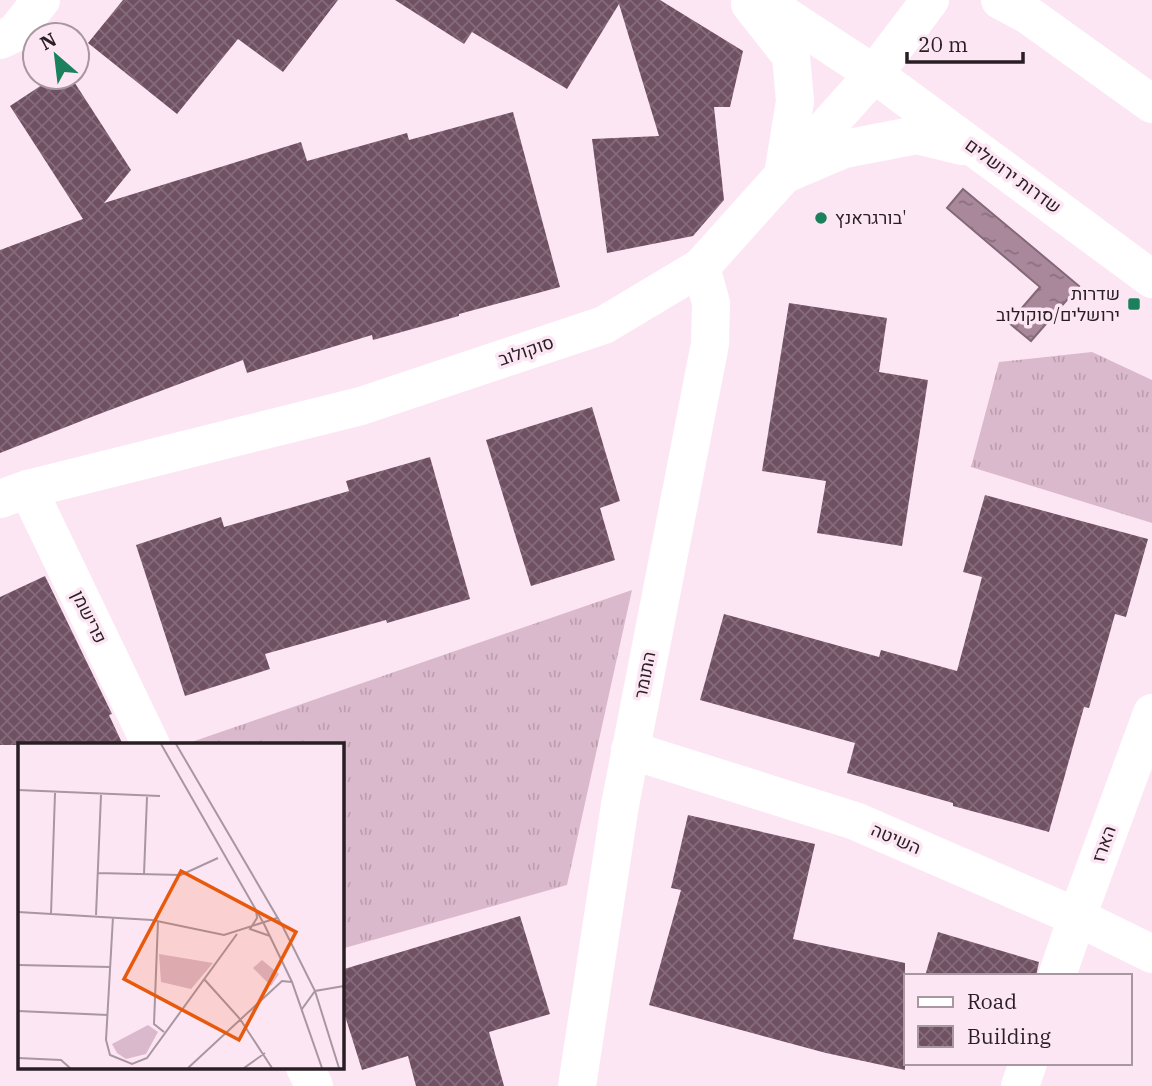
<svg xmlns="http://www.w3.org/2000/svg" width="1152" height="1086" font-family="'IBM Plex Serif',Heebo,serif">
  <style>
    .grass { fill: url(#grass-tufts) }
    .water { fill: url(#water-ripples); stroke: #836877; stroke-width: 2 }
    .building { fill: url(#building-cross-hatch) }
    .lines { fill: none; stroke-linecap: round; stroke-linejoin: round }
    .minor { stroke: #fff; stroke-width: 38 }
    .tertiary { stroke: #fff; stroke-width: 38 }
    .secondary { stroke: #fff; stroke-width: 38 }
    .poi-dot { fill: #1a815c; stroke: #fde6f3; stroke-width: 2.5 }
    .labels { text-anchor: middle; stroke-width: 7; stroke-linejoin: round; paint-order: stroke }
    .street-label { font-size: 18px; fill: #291e24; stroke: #fde6f3 }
    .poi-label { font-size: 18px; fill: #291e24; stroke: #fde6f3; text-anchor: start }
    .inset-road { fill: none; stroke: #a896a0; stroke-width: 2 }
    .view { fill: #e8590c; fill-opacity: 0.15; stroke: #e8590c; stroke-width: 3.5 }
    .inset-edge { fill: none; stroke: #291e24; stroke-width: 3.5 }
  </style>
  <defs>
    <pattern id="grass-tufts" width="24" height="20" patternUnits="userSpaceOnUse" patternTransform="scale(1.75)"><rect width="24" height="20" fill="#dbb9cc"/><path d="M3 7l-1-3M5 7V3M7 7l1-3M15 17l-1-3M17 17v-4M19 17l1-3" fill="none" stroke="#bc9faf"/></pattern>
    <pattern id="water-ripples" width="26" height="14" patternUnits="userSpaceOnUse" patternTransform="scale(1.75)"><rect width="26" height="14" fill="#aa889b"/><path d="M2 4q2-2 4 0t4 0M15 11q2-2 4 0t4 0" fill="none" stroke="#8a6f7e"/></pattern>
    <pattern id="building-cross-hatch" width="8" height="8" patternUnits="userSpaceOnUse" patternTransform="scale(1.75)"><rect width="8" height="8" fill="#705163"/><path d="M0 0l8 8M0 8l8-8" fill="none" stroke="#846c7a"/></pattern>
  </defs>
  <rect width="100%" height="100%" fill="#fde6f3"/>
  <!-- grass -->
  <g class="grass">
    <polygon points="1092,352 1152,380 1152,523 971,467 999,362"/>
    <polygon points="632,590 567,885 341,949 341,745 183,745"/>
  </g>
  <!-- water -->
  <polygon class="water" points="963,189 1079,286 1031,341 1009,323 1040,287 947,208"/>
  <!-- building -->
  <g class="building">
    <polygon points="123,0 338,0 283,72 238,39 177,114 88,43"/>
    <polygon points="395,0 660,0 743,51 730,107 714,107 724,200 693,236 607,253 592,139 659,136 619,4 567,89 472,32 464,44"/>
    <polygon points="54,77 71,77 131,170 104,203 301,142 307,161 407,133 409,140 513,112 560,287 459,314 459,316 373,340 372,335 247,373 243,360 94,416 0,453 0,250 83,219 10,106"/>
    <polygon points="789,303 887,318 879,372 928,380 902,546 817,533 826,481 762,471"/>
    <polygon points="592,407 620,501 600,508 615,560 531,586 486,440"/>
    <polygon points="430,457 470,599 387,623 386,620 265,654 270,669 185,696 136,545 221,517 224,527 349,491 346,481"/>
    <polygon points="985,495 1148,539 1126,617 1115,614 1089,708 1084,707 1049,832 953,806 953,803 847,773 855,743 700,700 724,614 879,657 881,650 957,671 982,577 963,572"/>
    <polygon points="45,576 112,714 109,715 123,745 0,745 0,597"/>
    <polygon points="688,815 815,844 793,939 905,963 905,1070 826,1053 649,1005 681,890 671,888"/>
    <polygon points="520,916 550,1014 489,1032 504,1086 416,1086 408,1056 362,1070 341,1003 341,970"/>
    <polygon points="938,932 1039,962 1036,976 925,976"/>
  </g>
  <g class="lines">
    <!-- minor -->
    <g class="minor">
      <polyline points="0,40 15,33 41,0"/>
      <polyline points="28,489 151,745"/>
      <polyline points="630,750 855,821 1077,917 1152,954"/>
      <polyline points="1057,976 1077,917 1152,713"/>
      <polyline points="305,1067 314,1086"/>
      <polyline points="577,1086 620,805 710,344 711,303 701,267"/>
      <polyline points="1020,1086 1028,1063"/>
    </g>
    <!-- tertiary -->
    <polyline class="tertiary" points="0,499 28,489 361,406 604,325 701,267 874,74 930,0"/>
    <!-- secondary -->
    <g class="secondary">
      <polyline points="761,0 874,74 1152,279"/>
      <polyline points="1000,0 1028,15 1152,104"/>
      <polyline points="750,4 791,56 795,101 783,175"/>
      <polyline points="783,175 844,149 917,135 962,146"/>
    </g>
  </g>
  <!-- markers -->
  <g class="poi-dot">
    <circle cx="821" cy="218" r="7"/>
    <rect x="1127" y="297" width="14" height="14" rx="3.5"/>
  </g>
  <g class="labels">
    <!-- street labels -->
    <g class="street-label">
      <text transform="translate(1013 176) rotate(36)" y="6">שדרות ירושלים</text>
      <text transform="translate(526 351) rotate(-19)" y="6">סוקולוב</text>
      <text transform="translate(89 617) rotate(64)" y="6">פרישמן</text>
      <text transform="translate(645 675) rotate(-79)" y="6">התומר</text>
      <text transform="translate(896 839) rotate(23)" y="6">השיטה</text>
      <text transform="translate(1104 844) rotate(-70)" y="6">הארז</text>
    </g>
    <!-- poi labels -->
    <g class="poi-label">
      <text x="835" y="224">בורגראנץ'</text>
      <text x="1120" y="300" text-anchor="end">שדרות<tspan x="1120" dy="21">ירושלים/סוקולוב</tspan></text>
    </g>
  </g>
  <!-- overview -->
  <g transform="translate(18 743)">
    <rect width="326" height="326" fill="#fde6f3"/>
    <path d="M141,211L195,220L173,246L143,239ZM244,217L261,231L253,243L235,225ZM130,282L140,289L128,311L108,316L99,310L94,301Z" fill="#dbb9cc"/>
    <path class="inset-road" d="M143,1L246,181L274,239L304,325M158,1L265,184L297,248L321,325M0,47L142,53M79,130L163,132L200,115M126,131L129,54M238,167L239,175L232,186L252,193M0,169L134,177L206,192L259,175M33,171L37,50M78,172L83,52M95,174L88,297L92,312L114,321L129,315L219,191M140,178L136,281L146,289M0,222L92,224M186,236L222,276L254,325M284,266L297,248L326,243M0,268L90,272M0,315L43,317L52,325M170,325L264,238L274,239M226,325L247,310"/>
    <path class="view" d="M163,128L278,189L221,297L106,236Z"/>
    <rect width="326" height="326" class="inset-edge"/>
  </g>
  <!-- legend -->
  <rect x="904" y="974" width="228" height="91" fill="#fde6f3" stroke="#a896a0" stroke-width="2"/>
  <rect x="918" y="997" width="35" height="10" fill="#ffffff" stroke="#a896a0" stroke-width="2"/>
  <text x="967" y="1009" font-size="21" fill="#291e24">Road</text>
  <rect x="918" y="1026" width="35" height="21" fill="url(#building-cross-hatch)" stroke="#a896a0" stroke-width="2"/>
  <text x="967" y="1044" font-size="21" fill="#291e24">Building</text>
  <!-- north arrow -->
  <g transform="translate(56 56) rotate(332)"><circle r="33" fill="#fde6f3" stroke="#a896a0" stroke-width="2"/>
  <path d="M0-5L12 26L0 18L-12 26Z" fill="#1a815c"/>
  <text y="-10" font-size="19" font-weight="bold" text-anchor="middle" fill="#291e24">N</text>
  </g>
  <!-- scale -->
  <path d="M907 52v10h116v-10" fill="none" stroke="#291e24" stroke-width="3.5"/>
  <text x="918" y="52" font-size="21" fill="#291e24" stroke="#fde6f3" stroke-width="5" paint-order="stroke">20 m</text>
</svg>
